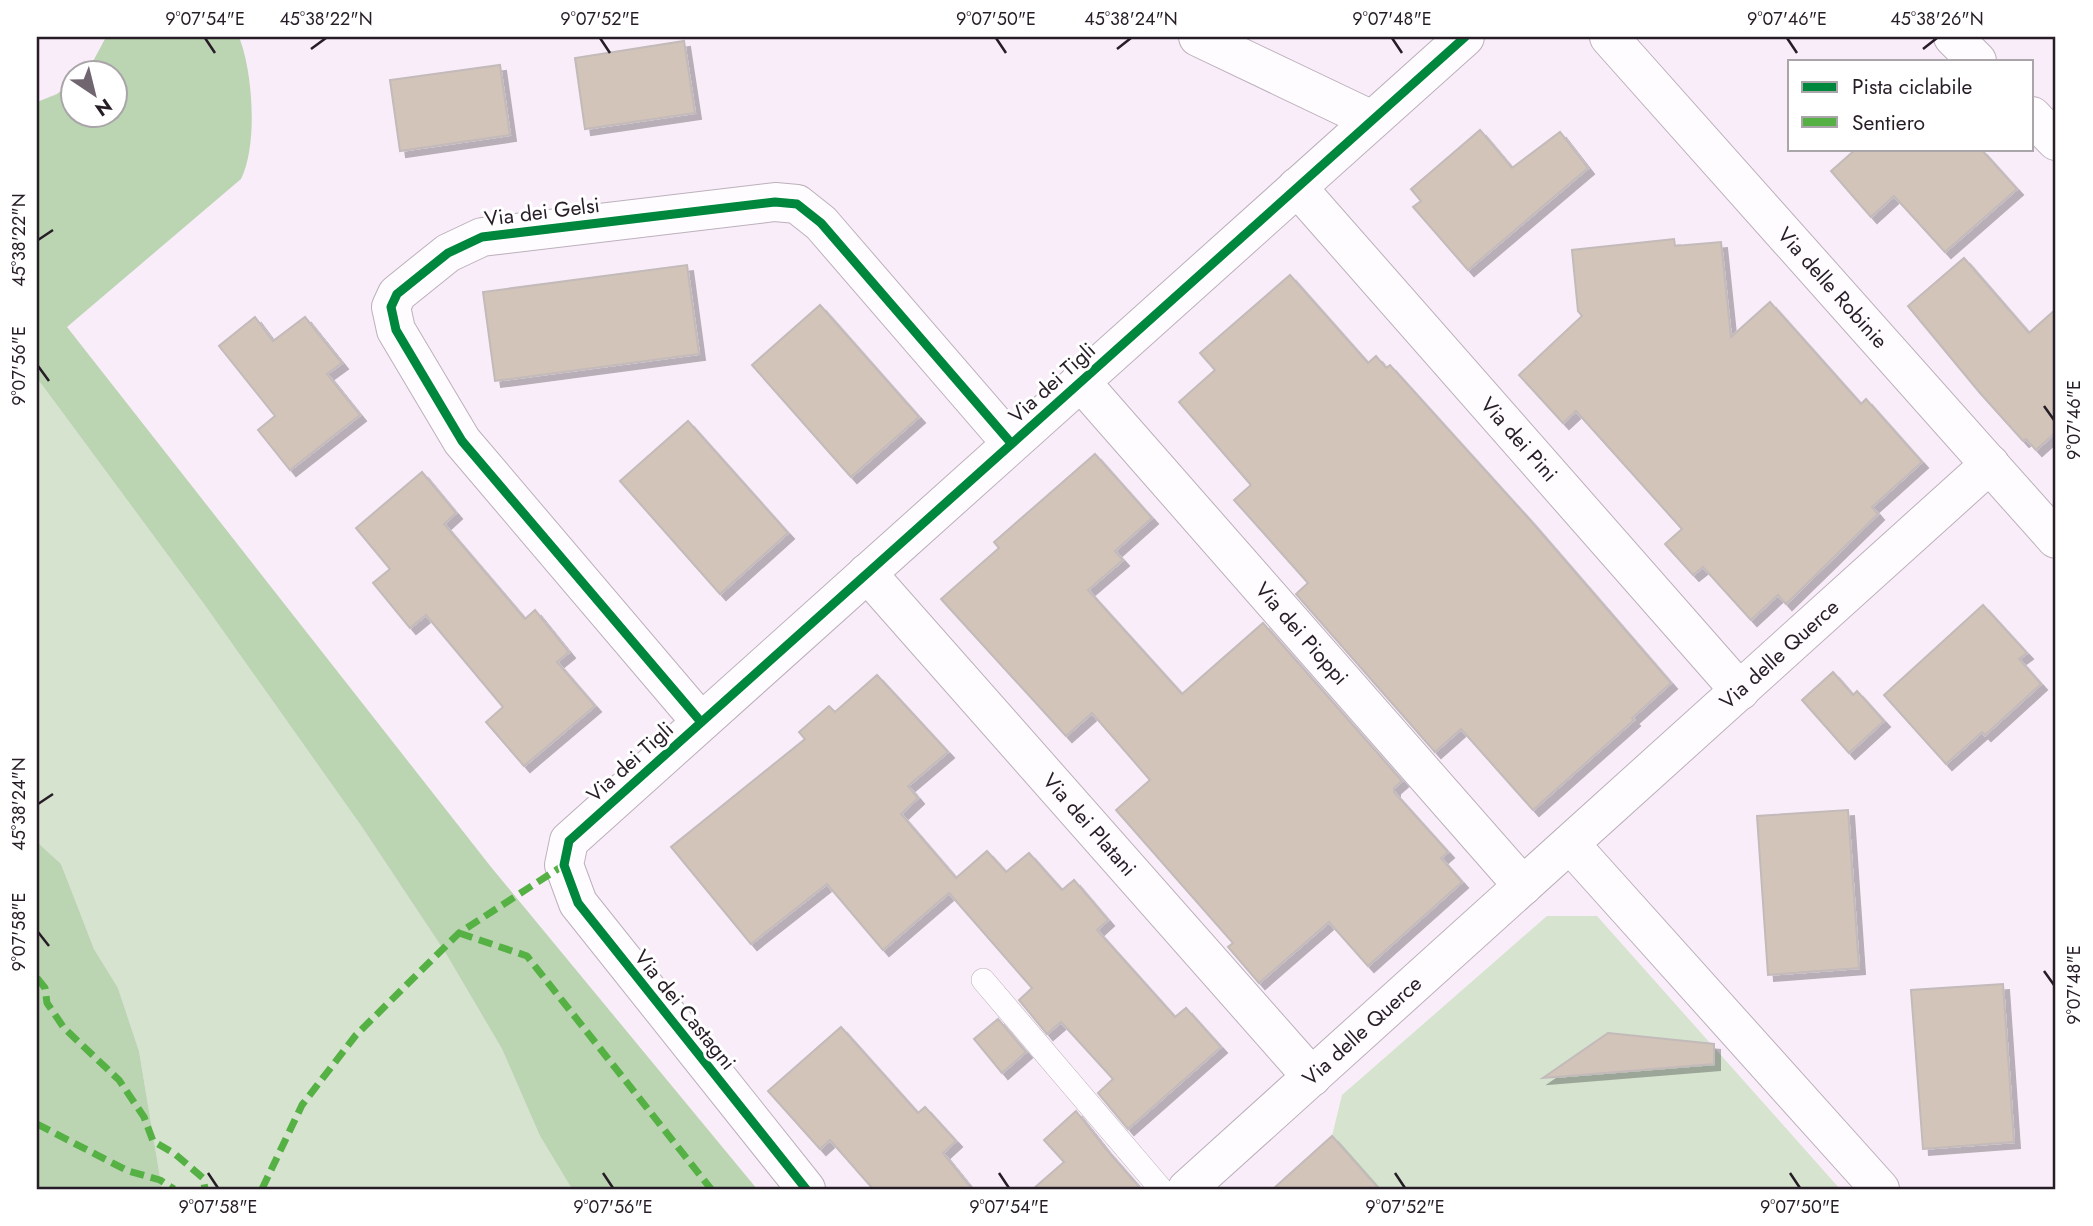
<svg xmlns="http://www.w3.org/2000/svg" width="2093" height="1226" font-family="Jost,sans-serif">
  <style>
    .green { fill: #d5e3cf }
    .forest { fill: #bbd4b2 }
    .building { fill: #d3c4ba; stroke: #c3baba; stroke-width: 2; filter: url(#shadow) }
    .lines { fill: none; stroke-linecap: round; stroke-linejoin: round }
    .service-casing { stroke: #bbb0bb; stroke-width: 24 }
    .minor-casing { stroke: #bbb0bb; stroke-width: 40 }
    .service { stroke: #fefcfe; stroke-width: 23 }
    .minor { stroke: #fefcfe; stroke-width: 38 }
    .quiet { stroke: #56b145; stroke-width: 7; stroke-dasharray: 14 7; stroke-linecap: butt }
    .cycleway-casing { stroke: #fff; stroke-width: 13 }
    .cycleway { stroke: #00873e; stroke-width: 9 }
    .ticks { fill: none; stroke: #271d27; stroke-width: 2.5 }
    .labels { text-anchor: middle; stroke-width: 6; stroke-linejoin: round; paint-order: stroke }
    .street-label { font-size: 21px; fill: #271d27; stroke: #fff }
    .neatline { fill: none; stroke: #271d27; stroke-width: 2.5 }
    .ticks-label { font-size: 18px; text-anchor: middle; fill: #271d27 }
  </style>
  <defs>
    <filter id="shadow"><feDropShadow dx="6" dy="6" stdDeviation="0" flood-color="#0004"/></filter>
  </defs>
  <rect width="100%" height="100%" fill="#f9edf9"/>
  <!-- green -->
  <g class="green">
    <polygon points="37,378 204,604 362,827 445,952 502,1049 540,1136 572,1189 162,1189 139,1051 118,988 94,949 61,864 37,842"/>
    <polygon points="1547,916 1597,916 1840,1189 1273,1189 1332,1136 1342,1095"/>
  </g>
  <!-- forest -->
  <g class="forest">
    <path d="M106,37H239C253,72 258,145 241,179L67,327L491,867L757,1189H572L540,1136L502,1049L445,952L362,827L204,604L37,378V102L57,94L73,81L74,116H116V74L82,73L90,67Z"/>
    <polygon points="37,842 61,864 94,949 118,988 139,1051 162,1189 37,1189"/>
  </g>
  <!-- building -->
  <g class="building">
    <polygon points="684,41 695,113 585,129 575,58"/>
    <polygon points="500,65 510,135 400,151 390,80"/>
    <polygon points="1480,130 1512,168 1560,132 1588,168 1468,270 1413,207 1421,201 1411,189"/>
    <polygon points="1856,149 1981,149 2017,189 1945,252 1894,196 1871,217 1831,171"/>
    <polygon points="1674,239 1675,246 1721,242 1731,337 1770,302 1861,404 1866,399 1922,462 1872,507 1878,514 1786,604 1778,595 1751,620 1703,567 1693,575 1665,544 1682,529 1576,411 1563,423 1519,375 1582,316 1578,311 1572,250"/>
    <polygon points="1964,258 2029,333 2056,309 2056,432 2036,450 2026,439 2023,441 1980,393 1908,306"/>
    <polygon points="687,265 699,354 495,381 483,292"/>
    <polygon points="1290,275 1368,363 1376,356 1386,368 1390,365 1530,520 1671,683 1632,718 1634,720 1533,810 1461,729 1435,752 1296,594 1308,583 1234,500 1251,485 1179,402 1215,370 1200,353"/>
    <polygon points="820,305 919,417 851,477 752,365"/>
    <polygon points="255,317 273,341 305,317 342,363 327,374 360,415 290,470 258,430 275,416 219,346"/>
    <polygon points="688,421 788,533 720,594 620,481"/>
    <polygon points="1095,454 1152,518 1115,551 1123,560 1088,590 1182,694 1263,623 1402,781 1394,788 1394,792 1448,852 1441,858 1462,882 1368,966 1329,922 1259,983 1228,947 1233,943 1116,810 1150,780 1092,713 1066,736 941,599 999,548 994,542"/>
    <polygon points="422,472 456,513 444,524 525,619 535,610 569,652 557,662 595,706 524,766 486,722 503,707 426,615 410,628 373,583 390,569 356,528"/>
    <polygon points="1983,605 2027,653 2019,659 2041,684 1985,735 1982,732 1946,764 1884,695"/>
    <polygon points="1833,672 1853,695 1857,691 1884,721 1849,753 1802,700"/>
    <polygon points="877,675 948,752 908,786 918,798 901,814 956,878 987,851 1006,872 1029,853 1062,890 1074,880 1108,920 1097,930 1175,1017 1186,1008 1221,1047 1128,1129 1098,1093 1113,1079 1061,1022 1047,1034 1019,1000 1032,988 949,893 883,950 827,884 751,944 671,847 805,739 799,732 829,706 835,712"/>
    <polygon points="1848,810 1859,968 1768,975 1757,816"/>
    <polygon points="2003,984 2014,1142 1923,1149 1911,990"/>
    <polygon points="998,1019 1026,1052 1002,1073 974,1039"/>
    <polygon points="841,1027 918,1113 925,1107 956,1141 943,1153 972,1189 873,1189 830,1140 820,1149 768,1091"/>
    <polygon points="1608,1033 1714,1044 1714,1064 1543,1078"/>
    <polygon points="1076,1111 1106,1149 1141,1189 1033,1189 1064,1162 1044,1140"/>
    <polygon points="1332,1136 1379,1189 1273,1189"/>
  </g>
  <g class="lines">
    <defs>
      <polyline id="service" points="983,980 1161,1189"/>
      <g id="minor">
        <polyline points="1198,37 1372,120"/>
        <path id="s1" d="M1609,37L2056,539"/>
        <polyline points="1953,37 1977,61"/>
        <polyline points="2032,116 2056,141"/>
        <path id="s2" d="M1297,187L1740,691"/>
        <path id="s3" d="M1080,381L1523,886"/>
        <path id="s4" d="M867,573L1312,1077"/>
        <polyline points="701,722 462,441 396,330 391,307 397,294 448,253 482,237 775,202 797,204 821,223 1011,443"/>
        <polyline points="1570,844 1880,1189"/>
        <polyline points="806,1189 578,903 564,865 569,841 1465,37"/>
        <path id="s5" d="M1187,1189L1990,464"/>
      </g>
    </defs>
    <!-- service casing -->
    <use href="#service" class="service-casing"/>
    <!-- minor casing -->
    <use href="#minor" class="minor-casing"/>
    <!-- service -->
    <use href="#service" class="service"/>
    <!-- minor -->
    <use href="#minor" class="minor"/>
    <!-- quiet -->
    <g class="quiet">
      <polyline points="459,933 527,956 711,1189"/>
      <polyline points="37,978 45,988 47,1003 64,1028 119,1080 144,1117 153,1141 175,1154 203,1178 205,1189"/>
      <polyline points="37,1124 128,1171 160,1180 174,1189"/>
      <polyline points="262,1189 302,1105 356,1035 459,933 564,865"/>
    </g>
    <defs>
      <g id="cycleway">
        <polyline points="701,722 462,441 396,330 391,307 397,294 448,253 482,237 775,202 797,204 821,223 1011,443"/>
        <polyline points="806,1189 578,903 564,865 569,841 1465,37"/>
      </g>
    </defs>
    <!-- cycleway casing -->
    <use href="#cycleway" class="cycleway-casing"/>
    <!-- cycleway -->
    <use href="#cycleway" class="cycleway"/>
  </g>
  <!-- ticks -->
  <path class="ticks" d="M205,38L215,53M600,38L610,53M996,38L1006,53M1392,38L1402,53M1787,38L1797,53M311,49L326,38M1117,49L1131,38M1923,49L1937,38M38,240L53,230M38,366L49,381M2044,406L2054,420M38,804L53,794M38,932L49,946M2044,971L2054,985M208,1173L218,1188M603,1173L613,1188M999,1173L1009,1188M1395,1173L1405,1188M1790,1173L1800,1188"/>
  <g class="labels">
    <!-- street labels -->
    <g class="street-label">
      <text transform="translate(542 212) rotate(-7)" y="7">Via dei Gelsi</text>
      <text dy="7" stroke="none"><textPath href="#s1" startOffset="336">Via delle Robinie</textPath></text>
      <text transform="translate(1052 383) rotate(-42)" y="7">Via dei Tigli</text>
      <text dy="7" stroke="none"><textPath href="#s2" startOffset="336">Via dei Pini</textPath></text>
      <text dy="7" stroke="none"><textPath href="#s3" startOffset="336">Via dei Pioppi</textPath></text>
      <text dy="7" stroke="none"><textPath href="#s5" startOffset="798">Via delle Querce</textPath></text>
      <text transform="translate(630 762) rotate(-42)" y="7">Via dei Tigli</text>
      <text dy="7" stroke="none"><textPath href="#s4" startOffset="336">Via dei Platani</textPath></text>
      <text transform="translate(685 1010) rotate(51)" y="7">Via dei Castagni</text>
      <text dy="7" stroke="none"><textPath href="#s5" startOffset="236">Via delle Querce</textPath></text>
    </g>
  </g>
  <!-- border -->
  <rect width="2093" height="1226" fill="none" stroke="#ffffff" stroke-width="77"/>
  <!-- legend -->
  <rect x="1788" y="60" width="245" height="91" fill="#ffffff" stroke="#a9a5a9" stroke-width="2"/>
  <rect x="1802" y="82" width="35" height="10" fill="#00873e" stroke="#a9a5a9" stroke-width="2"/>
  <text x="1852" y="94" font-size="21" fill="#271d27">Pista ciclabile</text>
  <rect x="1802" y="117" width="35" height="10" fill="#56b145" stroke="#a9a5a9" stroke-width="2"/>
  <text x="1852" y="130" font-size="21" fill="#271d27">Sentiero</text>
  <!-- north arrow -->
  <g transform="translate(94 94) rotate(145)"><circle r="33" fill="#ffffff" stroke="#a9a5a9" stroke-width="2"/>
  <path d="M0-5L12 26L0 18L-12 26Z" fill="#706670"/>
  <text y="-10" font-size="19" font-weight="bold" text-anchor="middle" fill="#271d27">N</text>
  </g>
  <rect x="38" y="38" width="2016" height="1150" class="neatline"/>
  <g class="ticks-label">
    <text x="205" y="25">9°07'54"E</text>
    <text x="326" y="25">45°38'22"N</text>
    <text x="600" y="25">9°07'52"E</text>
    <text x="996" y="25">9°07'50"E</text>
    <text x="1131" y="25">45°38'24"N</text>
    <text x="1392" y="25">9°07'48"E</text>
    <text x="1787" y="25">9°07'46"E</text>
    <text x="1937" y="25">45°38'26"N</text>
    <text transform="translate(19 240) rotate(-90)" y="6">45°38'22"N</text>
    <text transform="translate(19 366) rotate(-90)" y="6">9°07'56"E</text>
    <text transform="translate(2074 420) rotate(-90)" y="6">9°07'46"E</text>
    <text transform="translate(19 804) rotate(-90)" y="6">45°38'24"N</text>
    <text transform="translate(19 932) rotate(-90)" y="6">9°07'58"E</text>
    <text transform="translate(2074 985) rotate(-90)" y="6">9°07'48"E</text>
    <text x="218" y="1213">9°07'58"E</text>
    <text x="613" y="1213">9°07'56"E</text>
    <text x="1009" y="1213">9°07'54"E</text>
    <text x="1405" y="1213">9°07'52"E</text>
    <text x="1800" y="1213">9°07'50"E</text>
  </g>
</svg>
